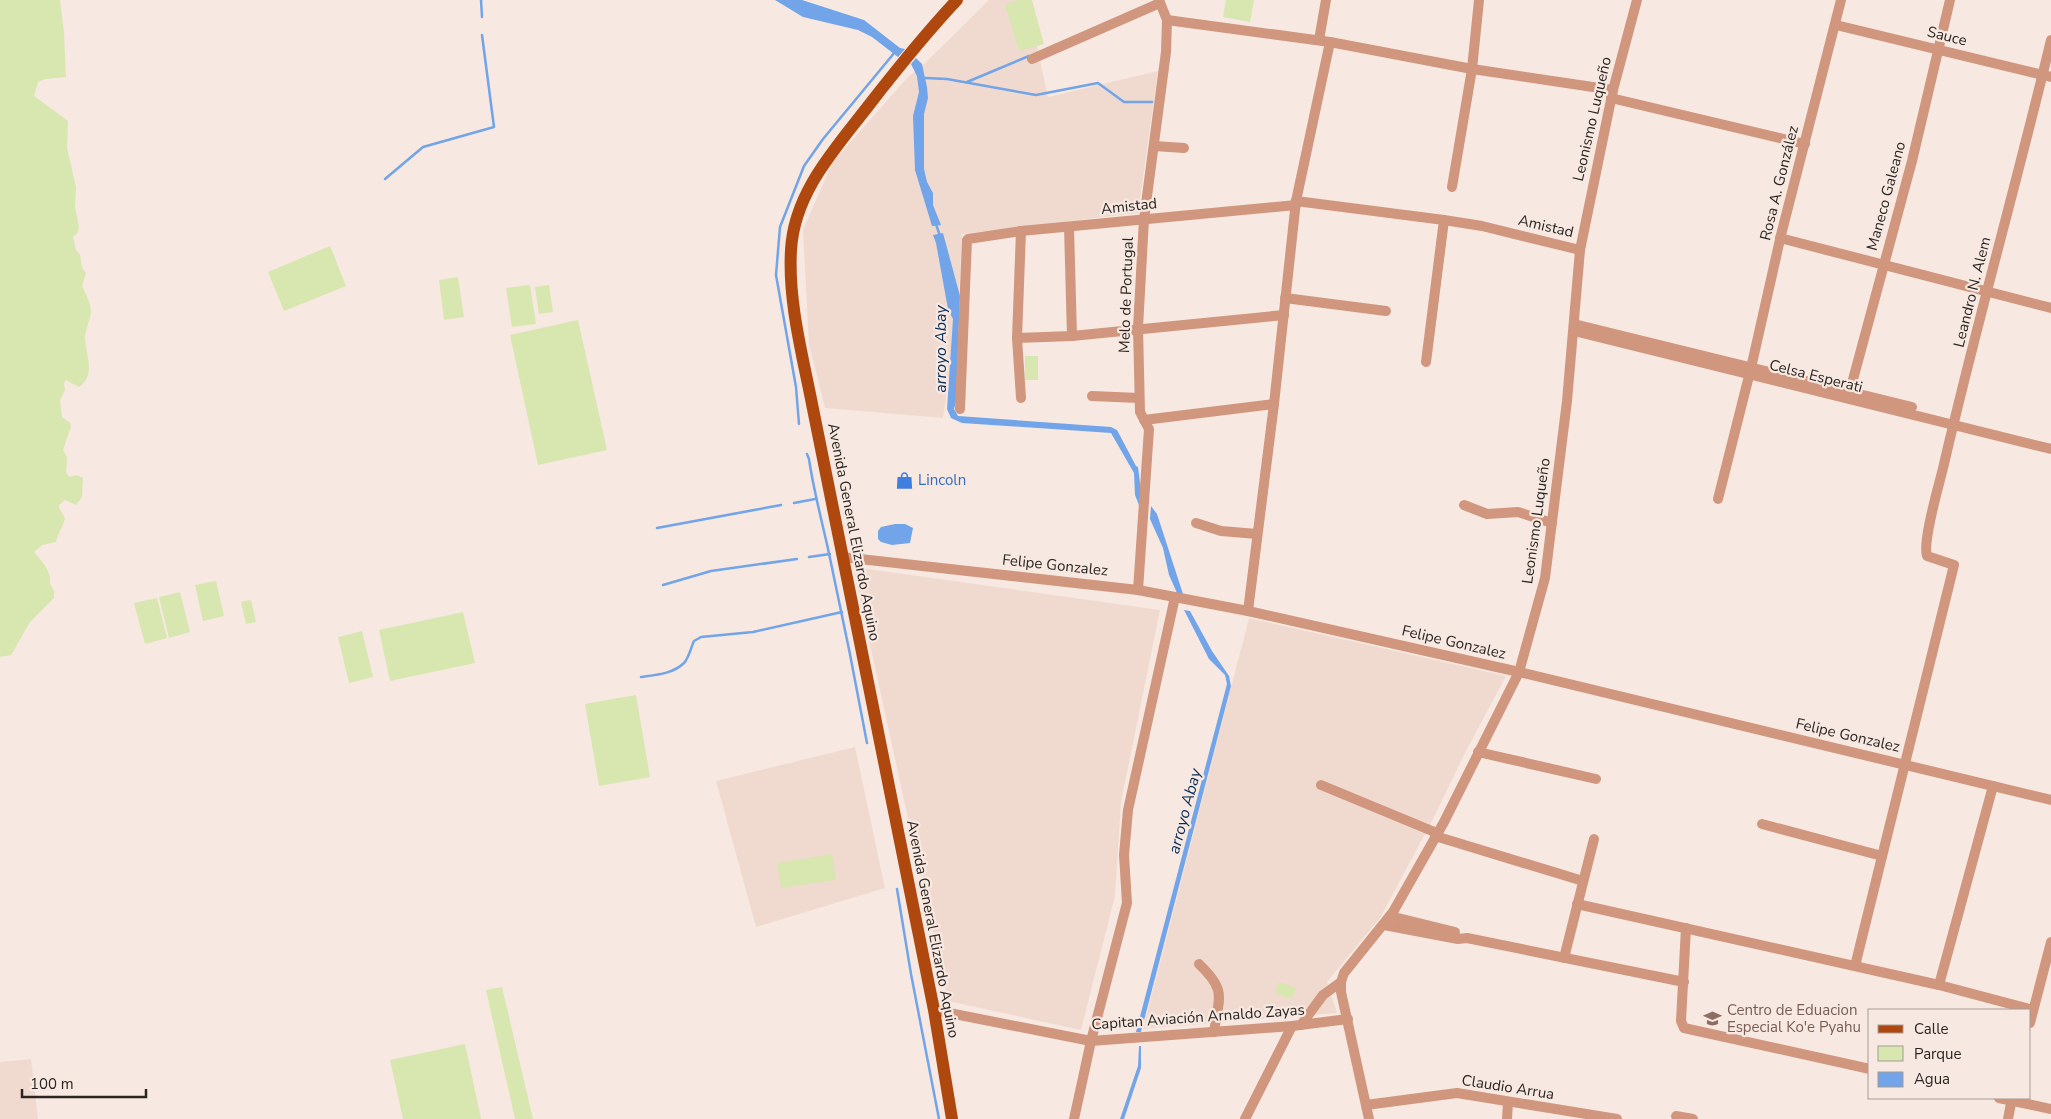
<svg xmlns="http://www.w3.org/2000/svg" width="2051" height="1119" font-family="'Nunito Sans',sans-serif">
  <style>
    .built { fill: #f0dacf }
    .green { fill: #d8e6b0 }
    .water { fill: #71a4e8 }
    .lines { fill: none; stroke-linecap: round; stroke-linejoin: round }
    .stream { stroke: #71a4e8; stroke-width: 2.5 }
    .minor { stroke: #d0967e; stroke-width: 10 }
    .major { stroke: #ae480f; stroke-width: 12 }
    .labels { text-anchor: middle; stroke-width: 4.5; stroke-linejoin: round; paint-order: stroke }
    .street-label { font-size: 15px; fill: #2a2522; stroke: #f7e9e1 }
    .shop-label { font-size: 15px; fill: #366cbe; stroke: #f7e9e1; text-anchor: start }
    .education-label { font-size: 15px; fill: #785e54; stroke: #f7e9e1; text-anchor: start }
    .water-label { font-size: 16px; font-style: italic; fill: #082c56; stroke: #f7e9e1 }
  </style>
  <rect width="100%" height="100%" fill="#f7e9e1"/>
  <!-- built -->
  <g class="built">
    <polygon points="989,0 1027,0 1048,97 1158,71 1138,213 962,234 958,319 943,418 825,408 809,344 803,230 832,163 907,78 922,66"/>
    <polygon points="853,567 1160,610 1121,802 1115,896 1081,1030 948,1001"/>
    <polygon points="1249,618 1506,676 1466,751 1434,817 1380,918 1327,982 1337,1013 1143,1029"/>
    <polygon points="855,747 885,888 756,927 716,781"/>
    <polygon points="31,1059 38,1119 0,1119 0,1062"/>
  </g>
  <!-- green -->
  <g class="green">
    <path d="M0,0H60L64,33L66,77L45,79L38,82L34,96L68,121L67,148L76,187L75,207L79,226L78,232L73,237L76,250L80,255L82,268L86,273L82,286C86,294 91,303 91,312C90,320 86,328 85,336C85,354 97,374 79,387L66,380L64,383L65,390L60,400L62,417L70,423L71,426L63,450L67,457L66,473L70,477L76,475L83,478L82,497L76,505L65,500L59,505V508L65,518C63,527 58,533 56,542L42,545L34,552C42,562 51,569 50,584L54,591V598L30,622L11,655L0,657Z"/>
    <polygon points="1018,0 1032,0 1044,44 1019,51 1005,4"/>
    <polygon points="1226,0 1254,0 1250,22 1223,17"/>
    <polygon points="330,246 346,286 284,311 268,272"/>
    <polygon points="458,277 464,317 444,320 439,280"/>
    <polygon points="530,285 536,324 512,327 506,288"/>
    <polygon points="549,285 553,312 539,314 535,287"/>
    <polygon points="578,320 607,450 538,465 510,335"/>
    <rect x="1025" y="356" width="13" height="24"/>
    <polygon points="216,581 224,616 203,621 195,585"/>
    <polygon points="180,592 190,632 169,638 159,597"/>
    <polygon points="157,598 167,638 145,644 134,603"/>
    <polygon points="251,600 256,622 246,624 241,602"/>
    <polygon points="463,612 475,663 390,681 379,630"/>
    <polygon points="362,631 373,677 349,683 338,637"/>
    <polygon points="636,695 650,777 599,786 585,704"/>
    <polygon points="832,854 836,880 781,888 777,863"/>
    <polygon points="1279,982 1296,988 1292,999 1275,993"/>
    <polygon points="502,987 533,1119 515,1119 486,990"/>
    <polygon points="465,1044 481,1119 403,1119 390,1060"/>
  </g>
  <!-- water -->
  <g class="water">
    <polygon points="775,0 802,0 864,20 900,48 905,49 898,57 872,37 858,30 803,17"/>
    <polygon points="916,58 922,64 927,87 928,98 924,114 924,169 927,182 933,193 933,205 941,225 932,226 915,170 913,116 919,92 917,76 911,64"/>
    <polygon points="943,233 960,296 956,402 954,409 958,416 1111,427 1117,430 1136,466 1138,467 1141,491 1139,505 1135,495 1134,473 1111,433 962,423 951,418 947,409 953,319 948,309 936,243 933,235"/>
    <polygon points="1151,506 1157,514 1183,594 1177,593 1169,575 1163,548 1150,519"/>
    <polygon points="895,524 905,524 913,528 910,543 892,545 881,542 878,539 878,531 881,527"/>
    <polygon points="1184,610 1190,611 1212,651 1229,676 1231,686 1141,1032 1136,1032 1227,684 1225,675 1209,659"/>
    <polygon points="1139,1046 1141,1046 1141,1068 1124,1119 1120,1119 1138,1066"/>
  </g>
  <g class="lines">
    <!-- stream -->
    <g class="stream">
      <polyline points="481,0 482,17"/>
      <polyline points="925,78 947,79 1036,95 1098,83 1124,102 1152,102"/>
      <polyline points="967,82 1029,56"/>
      <polyline points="385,179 423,147 494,127 482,35"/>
      <polyline points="936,224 940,236"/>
      <polyline points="799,424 796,387 776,275 780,227 804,166 823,139 895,52"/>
      <path d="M807,454L809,459C814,494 824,528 831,563C844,623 856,683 867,743"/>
      <polyline points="794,503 815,499"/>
      <polyline points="657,528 781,505"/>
      <polyline points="809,557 830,554"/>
      <polyline points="663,585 711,571 797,559"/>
      <path d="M641,677C655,675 673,674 684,663C689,658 691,647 694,641L701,637L753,632L842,612"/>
      <polyline points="897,889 911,974 939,1119"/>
    </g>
    <!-- minor -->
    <g class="minor">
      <polyline points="1167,20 1330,42 1472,69 1613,90"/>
      <polyline points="1836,25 2051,77"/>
      <polyline points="1319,40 1326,0"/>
      <polyline points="1032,59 1160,3"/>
      <polyline points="1611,98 1805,144"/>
      <polyline points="1154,146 1184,148"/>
      <polyline points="1452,187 1472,69 1479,0"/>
      <polyline points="1296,201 1444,220 1482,226 1580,250"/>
      <polyline points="1069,227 1072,336"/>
      <polyline points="1780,238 2051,308"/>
      <polyline points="1285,298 1386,311"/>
      <polyline points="1574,324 1912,407"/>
      <polyline points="1574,331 2051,449"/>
      <polyline points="1017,338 1072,336 1284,315"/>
      <polyline points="1426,362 1444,220"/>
      <polyline points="1092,396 1139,398"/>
      <polyline points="1021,398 1017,338 1021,231"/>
      <polyline points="1848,398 1912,161 1950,0"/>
      <polyline points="960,409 967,240 968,239 1021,231 1296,205"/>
      <polyline points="1144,420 1274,404"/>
      <polyline points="1718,499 1751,368 1781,235 1841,0"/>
      <polyline points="1464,505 1487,514 1518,512 1552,523"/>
      <polyline points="1196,523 1221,531 1257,534"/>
      <polyline points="842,557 1138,590 1248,611 1519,672 2051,800"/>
      <polyline points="1138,590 1149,429 1140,412 1138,328 1144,219 1166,52 1167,20 1159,0"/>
      <polyline points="1248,611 1274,404 1296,201 1330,42"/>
      <polyline points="1478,752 1596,779"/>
      <polyline points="1321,785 1437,833"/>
      <polyline points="1762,824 1882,856"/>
      <polyline points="1435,836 1583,881"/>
      <polyline points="1577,904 1939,985 2033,1010"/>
      <polyline points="1390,916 1455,932"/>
      <polyline points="1384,925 1458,939 1467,938 1684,982"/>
      <polyline points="1686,928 1681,1021 1684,1028 1870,1069"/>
      <polyline points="1564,958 1594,839"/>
      <path d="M1199,964C1227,991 1219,996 1214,1032"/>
      <path d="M1855,966L1954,565L1927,556C1922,541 1940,482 1944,464C1977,322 2017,182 2051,40"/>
      <polyline points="1939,985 1993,786"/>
      <polyline points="934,1010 1091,1041 1292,1026 1348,1019"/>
      <polyline points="2030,1023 2051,942"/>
      <polyline points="1301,1025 1323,995 1341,982"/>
      <polyline points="1999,1098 2051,1109"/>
      <polyline points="1366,1105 1457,1093 1617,1119"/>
      <polyline points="1676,1116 1693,1119"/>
      <polyline points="1074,1119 1091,1041 1127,903 1124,855 1128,810 1175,597"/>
      <polyline points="1245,1119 1292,1026"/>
      <polyline points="1369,1119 1341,992 1341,982 1344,973 1393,912 1444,822 1519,672 1545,578 1567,401 1580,250 1613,90 1637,0"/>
      <polyline points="1507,1119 1508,1102"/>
      <polyline points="2008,1119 2012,1098"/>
    </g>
    <!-- major -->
    <path class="major" d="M952,1119L934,1010L812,404C802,353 788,301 791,250C794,192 836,148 869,105C897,69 926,33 957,0"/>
  </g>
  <!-- icons -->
  <defs>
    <symbol id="shop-bare" viewBox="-9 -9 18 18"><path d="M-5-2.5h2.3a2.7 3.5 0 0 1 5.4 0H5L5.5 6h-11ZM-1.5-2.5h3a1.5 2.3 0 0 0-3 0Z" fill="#3f7fe0" stroke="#f7e9e1" stroke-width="2.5" paint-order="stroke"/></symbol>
    <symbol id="school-bare" viewBox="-9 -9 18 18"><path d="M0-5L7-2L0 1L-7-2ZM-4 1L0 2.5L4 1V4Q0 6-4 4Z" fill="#8d6e63" stroke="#f7e9e1" stroke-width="2.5" paint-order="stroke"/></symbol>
  </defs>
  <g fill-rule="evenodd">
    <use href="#shop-bare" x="892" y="468" width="25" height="25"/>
    <use href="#school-bare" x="1700" y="1006" width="25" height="25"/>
  </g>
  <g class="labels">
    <!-- street labels -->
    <g class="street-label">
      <text transform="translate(1947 36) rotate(14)" y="5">Sauce</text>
      <text transform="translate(1592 119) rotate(-77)" y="5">Leonismo Luqueño</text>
      <text transform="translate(1779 183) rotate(-76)" y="5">Rosa A. González</text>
      <text transform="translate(1886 196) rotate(-75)" y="5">Maneco Galeano</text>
      <text transform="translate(1129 206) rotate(-6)" y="5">Amistad</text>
      <text transform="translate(1546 226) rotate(13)" y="5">Amistad</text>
      <text transform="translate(1972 292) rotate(-76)" y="5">Leandro N. Alem</text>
      <text transform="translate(1126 295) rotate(-88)" y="5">Melo de Portugal</text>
      <text transform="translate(1816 376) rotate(14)" y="5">Celsa Esperati</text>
      <text transform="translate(1536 521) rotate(-82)" y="5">Leonismo Luqueño</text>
      <text transform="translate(854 532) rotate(79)" y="5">Avenida General Elizardo Aquino</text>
      <text transform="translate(1055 565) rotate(6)" y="5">Felipe Gonzalez</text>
      <text transform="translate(1454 642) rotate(13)" y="5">Felipe Gonzalez</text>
      <text transform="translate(1848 735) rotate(13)" y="5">Felipe Gonzalez</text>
      <text transform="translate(933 929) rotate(79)" y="5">Avenida General Elizardo Aquino</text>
      <text transform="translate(1198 1017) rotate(-4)" y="5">Capitan Aviación Arnaldo Zayas</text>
      <text transform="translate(1508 1087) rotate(9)" y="5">Claudio Arrua</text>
    </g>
    <!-- shop labels -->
    <g class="shop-label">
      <text x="918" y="485">Lincoln</text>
    </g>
    <!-- education labels -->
    <g class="education-label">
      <text x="1727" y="1015">Centro de Eduacion<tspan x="1727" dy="17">Especial Ko'e Pyahu</tspan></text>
    </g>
    <!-- water labels -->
    <g class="water-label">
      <text transform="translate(940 349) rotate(-90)" y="6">arroyo Abay</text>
      <text transform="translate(1184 811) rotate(-75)" y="6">arroyo Abay</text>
    </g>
  </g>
  <!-- legend -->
  <rect x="1868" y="1009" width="162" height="90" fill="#f7e9e1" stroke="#a59b95"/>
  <rect x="1878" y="1025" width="25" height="8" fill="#ae480f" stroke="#a59b95"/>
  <text x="1914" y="1034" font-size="15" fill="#2a2522">Calle</text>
  <rect x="1878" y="1046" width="25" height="15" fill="#d8e6b0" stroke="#a59b95"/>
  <text x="1914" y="1059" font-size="15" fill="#2a2522">Parque</text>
  <rect x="1878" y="1072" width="25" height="15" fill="#71a4e8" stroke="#a59b95"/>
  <text x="1914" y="1084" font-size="15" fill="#2a2522">Agua</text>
  <!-- scale -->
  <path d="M22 1089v8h124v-8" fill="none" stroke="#2a2522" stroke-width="2.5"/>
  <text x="30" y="1089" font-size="15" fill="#2a2522" stroke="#f7e9e1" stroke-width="4" paint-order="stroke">100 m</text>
</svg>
